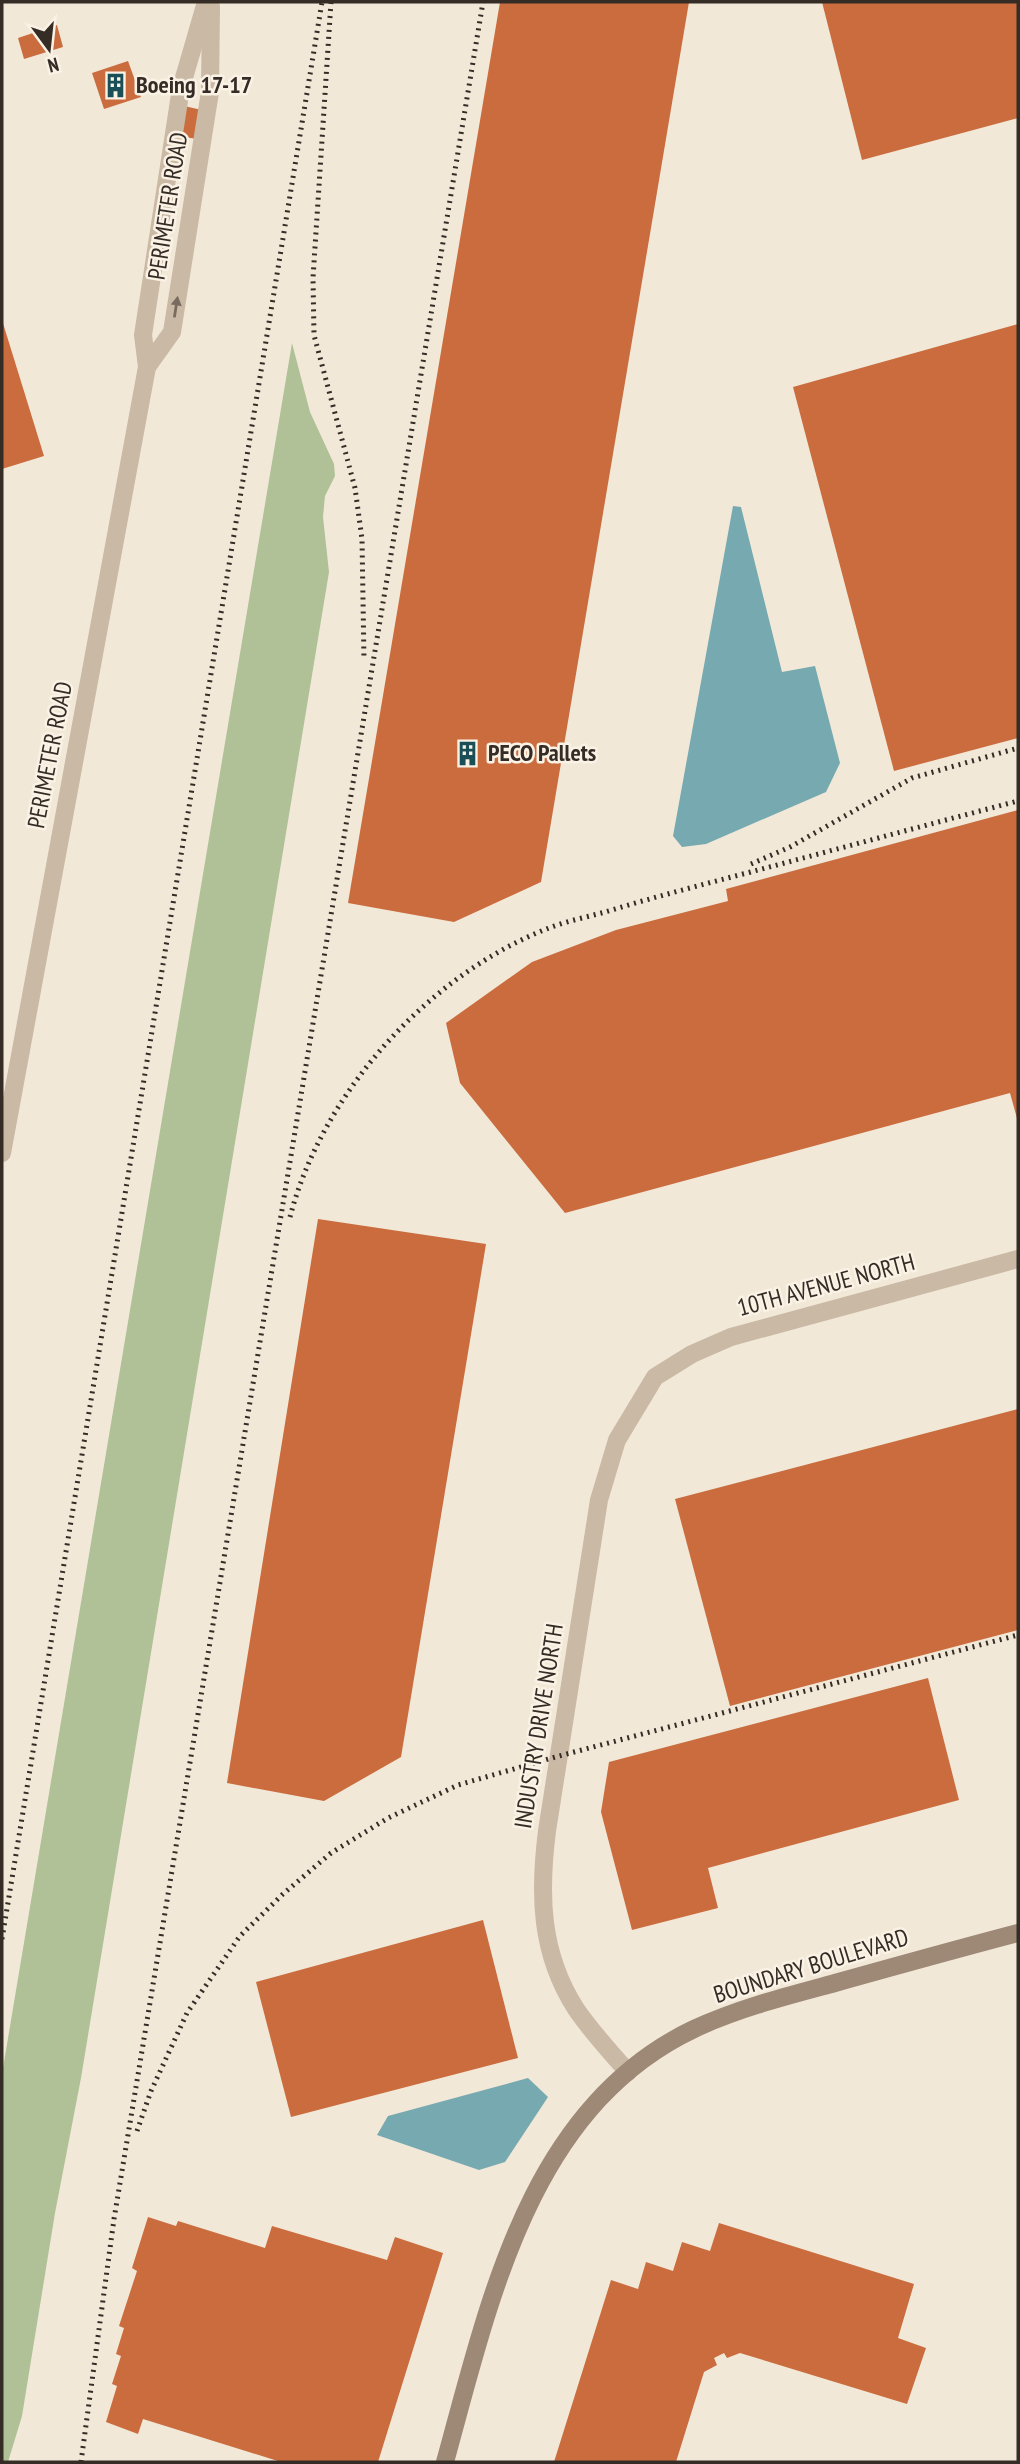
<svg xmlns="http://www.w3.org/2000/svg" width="1020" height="2464" font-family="'PT Sans Narrow',sans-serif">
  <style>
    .green { fill: #b0c198 }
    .water { fill: #76a9b0 }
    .building { fill: #ca6c3e }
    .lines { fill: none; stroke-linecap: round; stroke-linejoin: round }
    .street { stroke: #cab9a4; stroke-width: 18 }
    .secondary { stroke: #9e8876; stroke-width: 18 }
    .rail { stroke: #352c26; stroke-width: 5; stroke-dasharray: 2 5; stroke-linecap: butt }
    .oneway { fill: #786b5f }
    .labels { text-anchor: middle; stroke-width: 5; stroke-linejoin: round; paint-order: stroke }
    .poi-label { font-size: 24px; font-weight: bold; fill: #352c26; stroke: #faf2e5; text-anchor: start }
    .street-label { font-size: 24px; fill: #352c26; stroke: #faf2e5 }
  </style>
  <rect width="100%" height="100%" fill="#f2e8d8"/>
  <!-- green -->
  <polygon class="green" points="292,343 310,412 334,464 335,476 325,496 323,517 329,572 81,2078 55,2213 22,2416 8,2462 2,2462 2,2074"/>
  <!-- water -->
  <g class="water">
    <polygon points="733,506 741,507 782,672 815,666 840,763 826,792 706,844 682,847 673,836"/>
    <polygon points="528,2078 548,2097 505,2162 479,2170 377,2135 388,2116"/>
  </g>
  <!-- building -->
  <g class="building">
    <polygon points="500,2 689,2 541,882 454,922 348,903"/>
    <polygon points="822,2 1018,2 1018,118 862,160"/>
    <polygon points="57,25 63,47 24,59 18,38"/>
    <polygon points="128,61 141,97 104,109 92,73"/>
    <polygon points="184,106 202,110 197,139 178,136"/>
    <polygon points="2,320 44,456 2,469"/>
    <polygon points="1018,324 1018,738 894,771 793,387"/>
    <polygon points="1018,810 1018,1122 1010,1093 565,1213 460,1083 446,1023 532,962 616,930 728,901 726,889"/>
    <polygon points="318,1219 486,1244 401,1757 324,1801 227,1783"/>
    <polygon points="1018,1409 1018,1630 730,1706 675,1499"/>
    <polygon points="928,1678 959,1800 708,1868 718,1908 632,1930 601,1812 609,1762"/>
    <polygon points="483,1920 518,2058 291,2117 256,1982"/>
    <polygon points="148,2217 176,2226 178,2221 265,2248 272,2226 387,2260 395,2237 443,2253 378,2462 281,2462 143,2419 138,2434 106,2422 117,2386 112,2384 121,2356 116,2354 124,2328 119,2326 137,2271 132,2268"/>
    <polygon points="719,2223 914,2284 898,2338 926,2348 907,2404 740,2353 727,2358 724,2353 714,2358 717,2365 704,2372 676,2462 554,2462 611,2280 638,2289 646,2262 673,2271 682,2242 710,2251"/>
  </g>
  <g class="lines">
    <!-- street -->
    <g class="street">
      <polyline points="147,367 172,332 210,92 211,7"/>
      <polyline points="2,1153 147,367 143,335 181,88 206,2"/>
      <path d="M628,2072C610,2052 591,2031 576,2009C540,1953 539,1894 547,1831L599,1500L617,1440L655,1377L692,1354L731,1337L1018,1259"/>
    </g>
    <!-- secondary -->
    <path class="secondary" d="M445,2462C489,2303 529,2107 694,2029C739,2008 787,1996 835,1983C896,1966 957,1949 1018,1933"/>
    <!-- rail -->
    <g class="rail">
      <polyline points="331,2 313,278 314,335 355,488 362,539 364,660"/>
      <polyline points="751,864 790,847 912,778 1018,748"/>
      <path d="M290,1217C322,1093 429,974 549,928C567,921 587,917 605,912C651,898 697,886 743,874C834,850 926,825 1018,801"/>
      <polyline points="2,1939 322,2"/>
      <polyline points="137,2131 151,2091 187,2013 240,1936 283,1894 331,1853 388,1818 458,1785 559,1756 1018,1635"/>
      <polyline points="81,2462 114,2219 483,2"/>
    </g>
  </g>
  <!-- one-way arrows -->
  <defs><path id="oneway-solid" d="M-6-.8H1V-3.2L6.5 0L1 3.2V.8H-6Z" transform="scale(1.75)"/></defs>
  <use class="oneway" href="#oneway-solid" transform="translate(176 307) rotate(-81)"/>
  <!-- icons -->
  <defs>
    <symbol id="building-bare" viewBox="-9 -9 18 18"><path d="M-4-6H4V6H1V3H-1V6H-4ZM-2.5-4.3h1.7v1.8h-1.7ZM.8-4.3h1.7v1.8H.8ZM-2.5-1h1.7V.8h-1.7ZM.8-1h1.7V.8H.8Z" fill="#1a4f58" stroke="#faf2e5" stroke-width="2.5" paint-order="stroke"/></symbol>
  </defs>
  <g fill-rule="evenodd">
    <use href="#building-bare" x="98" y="68" width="35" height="35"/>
    <use href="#building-bare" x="450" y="736" width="35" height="35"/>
  </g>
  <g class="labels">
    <!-- poi labels -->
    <g class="poi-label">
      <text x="136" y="93">Boeing 17-17</text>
      <text x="488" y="761">PECO Pallets</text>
    </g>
    <!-- street labels -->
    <g class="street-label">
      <text transform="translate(168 206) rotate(-81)" y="8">PERIMETER ROAD</text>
      <text transform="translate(50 755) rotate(-79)" y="8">PERIMETER ROAD</text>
      <text transform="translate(826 1285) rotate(-15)" y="8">10TH AVENUE NORTH</text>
      <text transform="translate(539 1726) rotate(-81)" y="8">INDUSTRY DRIVE NORTH</text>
      <text transform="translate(811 1966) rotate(-17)" y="8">BOUNDARY BOULEVARD</text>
    </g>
  </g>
  <!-- border -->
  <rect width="1020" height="2464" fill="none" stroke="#352c26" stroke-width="7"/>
  <!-- north arrow -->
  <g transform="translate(49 49) rotate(165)" stroke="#faf2e5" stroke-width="5" paint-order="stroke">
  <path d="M0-5L12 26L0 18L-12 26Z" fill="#352c26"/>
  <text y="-10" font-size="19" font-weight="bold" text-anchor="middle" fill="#352c26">N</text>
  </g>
</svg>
